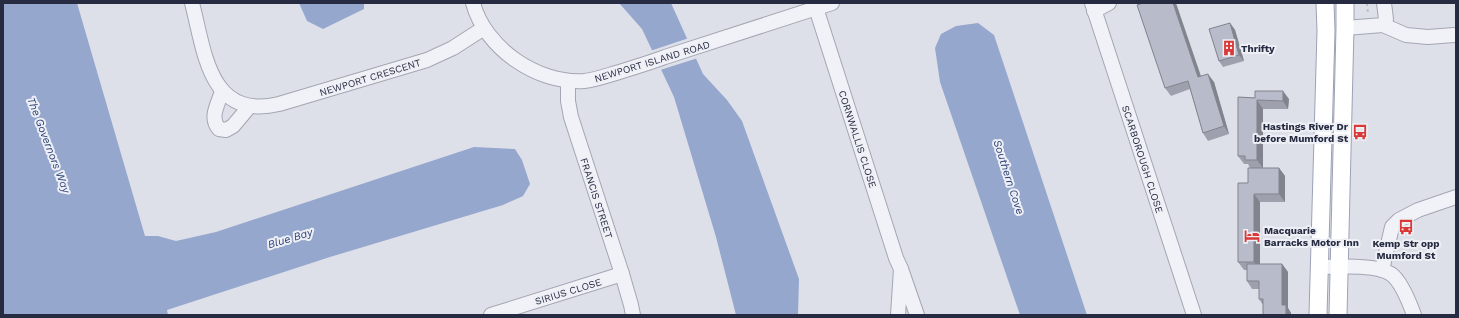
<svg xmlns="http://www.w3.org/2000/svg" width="1459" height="318" font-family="'Work Sans',sans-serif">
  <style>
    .water { fill: #95a7cd }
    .pier { fill: #dee0e9 }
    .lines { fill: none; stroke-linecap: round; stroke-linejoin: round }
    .minor-casing { stroke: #a3a6b3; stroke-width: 16 }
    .major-casing { stroke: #9ca2b6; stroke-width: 19 }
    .path { stroke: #bcbec8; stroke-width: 2; stroke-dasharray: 3 3; stroke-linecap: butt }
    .minor { stroke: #f1f2f7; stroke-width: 14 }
    .major { stroke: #fff; stroke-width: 17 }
    .wall { fill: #9ea1ad }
    .shaded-wall { fill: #81838d }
    .building { fill: #b8bbc9; stroke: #81838d }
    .labels { text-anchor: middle; stroke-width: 4; stroke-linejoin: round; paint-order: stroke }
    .poi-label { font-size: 10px; font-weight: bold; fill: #262b41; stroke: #eef0f6; text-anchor: start }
    .street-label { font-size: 10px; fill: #262b41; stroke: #eef0f6 }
    .water-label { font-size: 11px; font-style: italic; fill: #2c4279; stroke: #eef0f6 }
  </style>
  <rect width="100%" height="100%" fill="#dee0e9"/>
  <!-- water -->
  <g class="water">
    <polygon points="3,3 77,3 145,236 158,236 176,241 216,232 474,147 515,149 522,160 530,184 523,196 503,205 330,257 167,310 168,315 3,315"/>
    <polygon points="299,3 364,3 364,9 323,29 307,21"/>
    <polygon points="619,3 671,3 703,74 727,100 742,121 799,279 798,315 736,315 716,237 674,97 642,29"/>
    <polygon points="978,23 994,35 1087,315 1020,315 940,82 935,48 941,34 956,26"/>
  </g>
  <!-- pier -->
  <polygon class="pier" points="689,38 698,58 660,70 650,51"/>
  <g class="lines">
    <defs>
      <g id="minor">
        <path d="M192,3C205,53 209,120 279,104L427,60L453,48L484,28"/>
        <path d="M473,3C485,48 537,84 584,81C594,80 606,76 616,73C632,68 649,63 665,57C720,39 776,21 832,3"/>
        <polyline points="1092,3 1194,315"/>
        <polyline points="816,8 896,258 901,269"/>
        <polyline points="1094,11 1109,3"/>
        <polyline points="1383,25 1406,35 1428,37 1454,35"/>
        <polyline points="1345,28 1383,25 1386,19 1384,3"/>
        <polyline points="568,81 568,101 571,117 622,274 631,305 633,315"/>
        <path d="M222,91C218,105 209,117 219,129L226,130L233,126L249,107"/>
        <path d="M1319,267C1338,267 1376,264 1391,274C1401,281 1410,304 1414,315"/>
        <polyline points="1382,270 1392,227 1399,220 1418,210 1456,197"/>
        <polyline points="491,315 622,274"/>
        <polyline points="898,315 901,269 917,315"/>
      </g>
      <g id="major">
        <polyline points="1318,315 1326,31 1325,3"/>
        <polyline points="1338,315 1345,28 1345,3"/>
      </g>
    </defs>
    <!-- minor casing -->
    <use href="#minor" class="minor-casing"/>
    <!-- major casing -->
    <use href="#major" class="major-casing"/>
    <!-- path -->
    <polyline class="path" points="1367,3 1368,14"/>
    <!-- minor -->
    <use href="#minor" class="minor"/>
    <!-- major -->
    <use href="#major" class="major"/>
  </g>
  <!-- wall -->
  <g class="wall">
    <polygon points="1230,23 1235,30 1244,61 1223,67 1219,61"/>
    <polygon points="1201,76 1214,82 1229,134 1208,141 1203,133 1190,89 1171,96 1165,88"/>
    <polygon points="1238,97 1289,99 1288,109 1263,109 1263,168 1279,168 1285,176 1285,202 1260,202 1260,264 1282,264 1288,272 1288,308 1291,313 1263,305 1259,299 1259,289 1252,289 1247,281 1247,270 1244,270 1238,262 1250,168 1248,164 1244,164 1238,156"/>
  </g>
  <!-- shaded-wall -->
  <g class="shaded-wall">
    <polygon points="1173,3 1176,3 1204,85 1198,77"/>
    <polygon points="1230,23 1235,30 1244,61 1239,55"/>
    <polygon points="1208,74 1214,82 1229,134 1224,126"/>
    <polygon points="1283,91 1289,99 1288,109 1283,101"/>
    <polygon points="1257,100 1263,109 1263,168 1257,160"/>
    <polygon points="1279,168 1285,176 1285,202 1279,194"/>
    <polygon points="1254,194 1260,202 1260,270 1254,262"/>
    <polygon points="1282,264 1288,272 1288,308 1291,313 1291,315 1286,315 1282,305"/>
  </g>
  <!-- building -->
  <g class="building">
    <polygon points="1143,3 1173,3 1198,77 1208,74 1224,126 1203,133 1188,81 1165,88 1137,5"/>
    <polygon points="1230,23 1239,55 1219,61 1209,29"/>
    <polygon points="1255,91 1283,91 1283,101 1257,100 1257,160 1245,160 1245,156 1238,156 1238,97 1255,98"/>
    <polygon points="1248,168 1279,168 1279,194 1254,194 1254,262 1238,262 1238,183 1248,183"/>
    <polygon points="1247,264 1282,264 1282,305 1286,305 1286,315 1263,315 1263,299 1259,299 1259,281 1247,281"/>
  </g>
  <!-- icons -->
  <defs>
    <symbol id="building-bare" viewBox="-9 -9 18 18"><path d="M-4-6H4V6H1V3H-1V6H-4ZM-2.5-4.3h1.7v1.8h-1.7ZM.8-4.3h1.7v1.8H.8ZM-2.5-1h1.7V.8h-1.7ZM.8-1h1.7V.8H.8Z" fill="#da3837" stroke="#eef0f6" stroke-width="2.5" paint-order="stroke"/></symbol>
    <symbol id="bus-bare" viewBox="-9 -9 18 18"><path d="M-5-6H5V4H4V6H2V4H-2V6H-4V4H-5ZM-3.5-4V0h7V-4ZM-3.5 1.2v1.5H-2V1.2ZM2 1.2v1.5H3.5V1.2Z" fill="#da3837" stroke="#eef0f6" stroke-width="2.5" paint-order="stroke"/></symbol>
    <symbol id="hotel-bare" viewBox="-9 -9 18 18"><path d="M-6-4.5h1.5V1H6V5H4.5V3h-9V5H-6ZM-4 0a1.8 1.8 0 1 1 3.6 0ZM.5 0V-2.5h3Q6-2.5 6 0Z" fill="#da3837" stroke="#eef0f6" stroke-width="2.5" paint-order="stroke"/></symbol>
  </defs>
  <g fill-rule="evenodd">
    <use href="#building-bare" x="1218" y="37" width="22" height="22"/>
    <use href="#bus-bare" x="1349" y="121" width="22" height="22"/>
    <use href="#bus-bare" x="1395" y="216" width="22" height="22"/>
    <use href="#hotel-bare" x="1241" y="225" width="22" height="22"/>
  </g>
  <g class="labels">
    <!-- poi labels -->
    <g class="poi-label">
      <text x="1241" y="52">Thrifty</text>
      <text x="1348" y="130" text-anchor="end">Hastings River Dr<tspan x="1348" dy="12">before Mumford St</tspan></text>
      <text x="1264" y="234">Macquarie<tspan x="1264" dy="12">Barracks Motor Inn</tspan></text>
      <text x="1406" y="247" text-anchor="middle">Kemp Str opp<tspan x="1406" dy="12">Mumford St</tspan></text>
    </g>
    <!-- street labels -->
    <g class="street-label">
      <text transform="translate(652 61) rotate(-17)" y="4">NEWPORT ISLAND ROAD</text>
      <text transform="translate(370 77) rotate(-17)" y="4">NEWPORT CRESCENT</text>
      <text transform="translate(858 139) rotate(72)" y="4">CORNWALLIS CLOSE</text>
      <text transform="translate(1143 159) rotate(72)" y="4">SCARBOROUGH CLOSE</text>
      <text transform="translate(597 198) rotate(72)" y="4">FRANCIS STREET</text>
      <text transform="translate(568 291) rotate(-17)" y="4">SIRIUS CLOSE</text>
    </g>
    <!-- water labels -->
    <g class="water-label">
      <text transform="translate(49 145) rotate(69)" y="4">The Governors Way</text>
      <text transform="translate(1009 177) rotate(72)" y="4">Southern Cove</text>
      <text transform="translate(290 238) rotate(-17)" y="4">Blue Bay</text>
    </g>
  </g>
  <!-- border -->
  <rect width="1459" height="318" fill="none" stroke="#262b41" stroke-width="8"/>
</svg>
